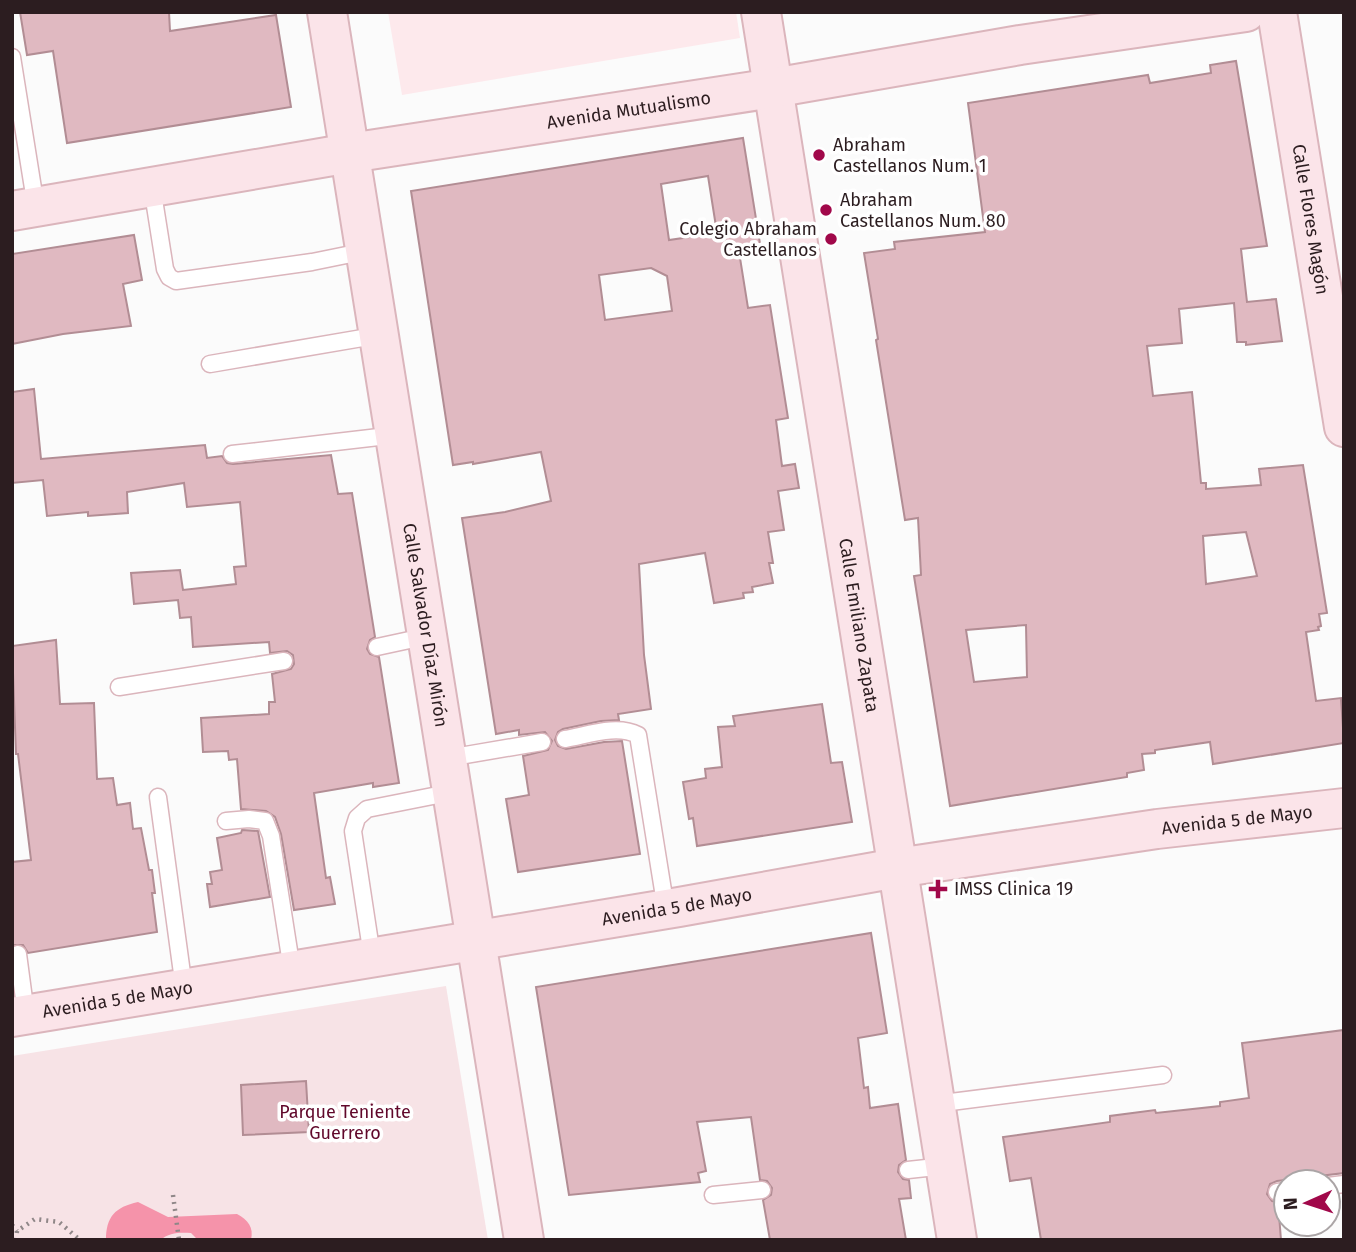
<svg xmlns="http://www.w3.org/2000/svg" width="1356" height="1252" font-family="'Fira Sans',sans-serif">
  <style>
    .built { fill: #fde9ec }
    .green { fill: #f7e3e6 }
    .water { fill: #f593aa }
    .building { fill: #e0b9c1; stroke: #b28d94; stroke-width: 2; fill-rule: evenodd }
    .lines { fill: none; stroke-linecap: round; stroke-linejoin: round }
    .lane-casing { stroke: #dbb5bc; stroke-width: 19 }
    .secondary-casing { stroke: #dbb5bc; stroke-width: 42 }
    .path { stroke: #8f8788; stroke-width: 4.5; stroke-dasharray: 2 5; stroke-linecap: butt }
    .lane { stroke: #fff; stroke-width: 16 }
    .secondary { stroke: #fbe4e9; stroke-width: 38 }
    .poi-dot { fill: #a1084a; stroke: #fff; stroke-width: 2.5 }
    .labels { text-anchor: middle; stroke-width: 7; stroke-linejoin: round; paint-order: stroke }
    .street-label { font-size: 18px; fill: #2c1d20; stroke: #fff }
    .poi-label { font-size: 18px; fill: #2c1d20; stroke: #fff; text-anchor: start }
    .park-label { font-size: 18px; fill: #60072a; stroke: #fff }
  </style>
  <rect width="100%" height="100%" fill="#fbfbfb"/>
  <!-- built -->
  <polygon class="built" points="388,12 736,12 740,38 402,95"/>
  <!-- green -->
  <polygon class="green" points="446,986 488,1240 12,1240 12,1056"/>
  <!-- water -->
  <path class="water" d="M138,1202L168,1217L237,1214C248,1220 254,1227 251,1240H198L191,1233C179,1232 169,1233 160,1240H106C106,1217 115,1207 138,1202Z"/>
  <!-- building -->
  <g class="building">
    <polygon points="20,12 169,12 170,31 276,15 291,107 67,143 53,51 27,55"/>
    <path d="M1236,61L1267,246L1241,249L1247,302L1276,299L1282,341L1246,345V342H1237L1234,303L1179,309L1182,343L1147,346L1153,396L1192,392L1201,483H1206V489L1261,485L1259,469L1303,465L1327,613L1319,614L1321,626L1318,627L1319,630L1306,632L1316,701L1341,698L1344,743L1213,764L1210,742L1155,750V753L1142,754L1144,770L1127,773V777L950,806L914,576L921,575L918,518L905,520L876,340L878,339L864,253L895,249L894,242L985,232L968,103L1148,75L1150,83L1211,73L1210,65ZM1246,532L1257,576L1206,584L1203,536ZM1026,625L1027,677L974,682L966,630Z"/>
    <path d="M743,138L762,256L740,258L748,308L770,305L788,418L776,420L782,466L795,464L799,488L778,491L784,530L768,532L773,563H769L773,583L752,587L753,592L743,593L744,598L714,603L705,553L639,564L644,655L651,709L618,714L619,720L601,721L563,729L558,732L555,740L558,746L566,749L604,742L622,741L640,854L518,872L506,799L529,795L523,756L548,750L552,741L545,732L519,735V730L496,734L462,518L505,512L551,501L541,452L473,464V462L453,465L411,191ZM708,176L717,233L669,240L661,184ZM651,268L667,276L672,311L605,320L599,275Z"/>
    <polygon points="134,235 142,280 123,284 131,326 63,334 12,344 12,254"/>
    <polygon points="34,389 41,459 205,445 207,458 222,456 227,463 233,464 331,455 338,494 352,493 375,637 370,640 367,649 370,654 379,657 399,783 373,787 373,783 314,793 326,878 330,877 335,904 294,910 281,834 275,817 266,811 241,809 237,759 229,760 228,751 203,752 201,718 269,714 269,702 275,702 272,674 291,669 294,664 293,655 287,651 270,653 269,642 193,647 191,617 180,618 178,600 134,604 131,573 180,570 183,590 236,584 234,567 246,566 240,502 187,507 184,483 127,492 128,513 88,516 88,512 47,516 43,480 12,483 12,392"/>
    <polygon points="56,640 60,704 94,703 97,779 113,778 117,805 130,803 133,829 141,828 149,870 152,870 155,893 152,893 157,932 28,953 23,945 12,945 12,862 31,860 18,754 16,754 12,646"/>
    <polygon points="822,704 831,763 842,762 852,822 697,846 693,818 689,819 683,782 706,778 705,769 722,767 718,727 735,726 733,716"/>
    <polygon points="242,830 258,831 270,897 210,907 207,884 212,884 210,872 222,870 217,838 241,833"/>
    <polygon points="871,933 887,1033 858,1038 864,1088 868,1087 870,1108 898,1104 906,1160 899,1165 898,1172 903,1179 909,1180 911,1198 899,1199 906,1240 770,1240 763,1200 771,1195 772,1188 767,1181 760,1180 751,1117 697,1122 706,1171 698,1173 700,1182 569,1195 536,987"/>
    <polygon points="1344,1030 1344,1173 1277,1181 1270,1184 1267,1194 1272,1201 1278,1202 1281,1240 1041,1240 1031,1178 1010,1181 1003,1137 1110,1122 1110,1116 1155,1110 1156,1113 1220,1106 1220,1102 1249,1098 1242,1043"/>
    <polygon points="306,1081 309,1132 243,1135 241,1085"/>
  </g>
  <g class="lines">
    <defs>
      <g id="lane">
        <polyline points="12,57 36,207"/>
        <polyline points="152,187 165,269 169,277 176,281 312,262 366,251"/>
        <polyline points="210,364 380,335"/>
        <polyline points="232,454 396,435"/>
        <polyline points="377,647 428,636"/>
        <polyline points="119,687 284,661"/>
        <path d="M565,739C588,735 617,724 638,735L666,909"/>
        <polyline points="448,758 542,742"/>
        <polyline points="158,797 184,988"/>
        <polyline points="226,821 249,819 265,821 271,836 292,970"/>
        <polyline points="18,954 26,1014"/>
        <polyline points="372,956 353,831 357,818 367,809 453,792"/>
        <polyline points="935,1104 1163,1075"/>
        <polyline points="908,1170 945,1166"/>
        <polyline points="1328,1186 1344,1184"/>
        <polyline points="1277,1192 1286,1191"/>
        <polyline points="713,1195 762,1190"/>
      </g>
      <g id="secondary">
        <path id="s1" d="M327,12L524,1240"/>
        <path id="s2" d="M761,12L957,1240"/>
        <path id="s3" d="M1277,12L1344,427"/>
        <path id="s4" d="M12,211L350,153L773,88L1020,45L1246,12"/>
        <path id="s5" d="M12,1017L679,907L897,868L1157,829L1344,808"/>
      </g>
    </defs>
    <!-- lane casing -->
    <use href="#lane" class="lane-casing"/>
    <!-- secondary casing -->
    <use href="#secondary" class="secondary-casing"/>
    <!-- path -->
    <g class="path">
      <polyline points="173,1195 179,1240"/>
      <polyline points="12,1225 17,1231"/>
      <polyline points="16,1240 17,1231 35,1219 59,1222 80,1240"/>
    </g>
    <!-- lane -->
    <use href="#lane" class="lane"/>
    <!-- secondary -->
    <use href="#secondary" class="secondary"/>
  </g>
  <!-- markers -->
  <g class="poi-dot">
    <circle cx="819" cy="155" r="7"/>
    <circle cx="826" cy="210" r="7"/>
    <circle cx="831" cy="239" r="7"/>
    <path d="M934.5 878.5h7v7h7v7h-7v7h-7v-7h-7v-7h7z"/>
  </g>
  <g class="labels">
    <!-- street labels -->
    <g class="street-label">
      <text dy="6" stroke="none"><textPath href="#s4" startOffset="625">Avenida Mutualismo</textPath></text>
      <text dy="6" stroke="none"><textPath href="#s3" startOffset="210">Calle Flores Magón</textPath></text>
      <text dy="6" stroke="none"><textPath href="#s1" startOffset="621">Calle Salvador Díaz Mirón</textPath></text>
      <text dy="6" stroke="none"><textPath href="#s2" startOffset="621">Calle Emiliano Zapata</textPath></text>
      <text dy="6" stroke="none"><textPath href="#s5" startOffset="1241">Avenida 5 de Mayo</textPath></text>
      <text dy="6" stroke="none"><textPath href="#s5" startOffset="674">Avenida 5 de Mayo</textPath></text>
      <text dy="6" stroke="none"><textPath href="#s5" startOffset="107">Avenida 5 de Mayo</textPath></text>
    </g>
    <!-- poi labels -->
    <g class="poi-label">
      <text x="833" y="151">Abraham<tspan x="833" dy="21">Castellanos Num. 1</tspan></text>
      <text x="840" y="206">Abraham<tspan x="840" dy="21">Castellanos Num. 80</tspan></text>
      <text x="817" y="235" text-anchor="end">Colegio Abraham<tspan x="817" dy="21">Castellanos</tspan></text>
      <text x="954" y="895">IMSS Clinica 19</text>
    </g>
    <!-- park labels -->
    <g class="park-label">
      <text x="345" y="1118">Parque Teniente<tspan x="345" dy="21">Guerrero</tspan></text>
    </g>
  </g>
  <!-- border -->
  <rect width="1356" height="1252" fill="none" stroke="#2c1d20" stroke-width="28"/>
  <!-- north arrow -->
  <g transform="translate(1307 1203) rotate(267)"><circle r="33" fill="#ffffff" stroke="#aba5a6" stroke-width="2"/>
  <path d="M0-5L12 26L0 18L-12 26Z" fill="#a1084a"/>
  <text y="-10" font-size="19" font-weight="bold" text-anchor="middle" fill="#2c1d20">N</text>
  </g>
</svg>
